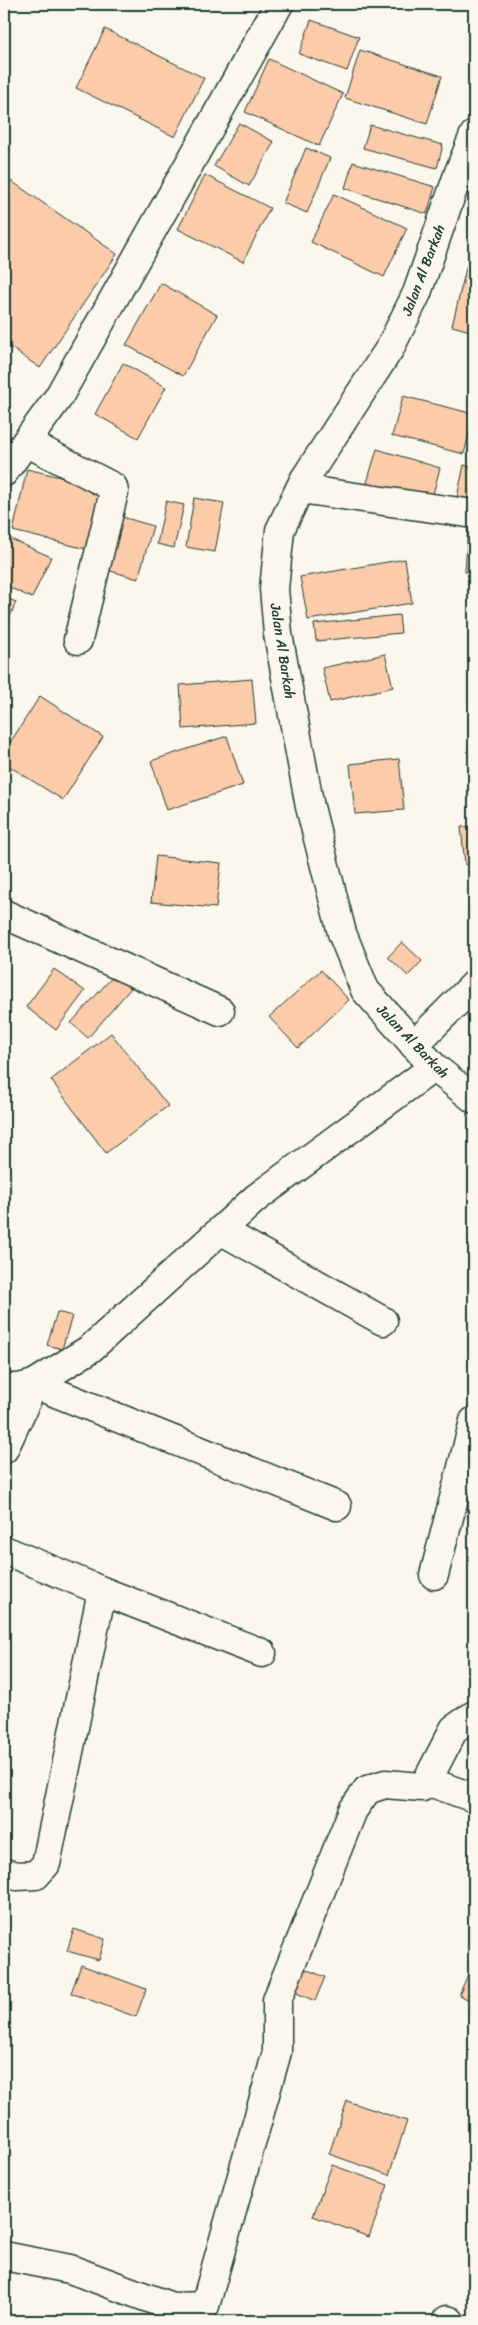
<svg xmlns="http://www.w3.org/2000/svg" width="478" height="2325" font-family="Sriracha,sans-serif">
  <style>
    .building { fill: #fbcbaa; stroke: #1f3d34 }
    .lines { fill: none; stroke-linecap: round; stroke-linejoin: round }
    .minor-casing { stroke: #1f3d34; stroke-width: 31 }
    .minor { stroke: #fbf7ec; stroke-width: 28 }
    .labels { text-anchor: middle; stroke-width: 5; stroke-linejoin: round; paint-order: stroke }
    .street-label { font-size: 14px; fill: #1f3d34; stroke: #fbf7ec }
  </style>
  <rect width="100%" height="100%" fill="#fbf7ec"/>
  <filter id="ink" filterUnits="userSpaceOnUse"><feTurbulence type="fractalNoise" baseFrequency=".02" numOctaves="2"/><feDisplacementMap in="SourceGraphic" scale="10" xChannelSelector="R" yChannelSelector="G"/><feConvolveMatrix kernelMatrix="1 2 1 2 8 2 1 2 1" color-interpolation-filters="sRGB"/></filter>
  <g filter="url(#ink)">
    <!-- building -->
    <g class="building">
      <polygon points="311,20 359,37 347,71 299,54"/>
      <polygon points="105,29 204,78 175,137 76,88"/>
      <polygon points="360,50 442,76 427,124 345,98"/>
      <polygon points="269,59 343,94 319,146 245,112"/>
      <polygon points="239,123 274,142 249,186 214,166"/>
      <polygon points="370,125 443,145 437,168 363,148"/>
      <polygon points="306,148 330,158 307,213 283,203"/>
      <polygon points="353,162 435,187 427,214 345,188"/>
      <polygon points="205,175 270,208 243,262 178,229"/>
      <polygon points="4,176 117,254 40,368 4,343"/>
      <polygon points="334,194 407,228 384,277 311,242"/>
      <polygon points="467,264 474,265 474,332 452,326"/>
      <polygon points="161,283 217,315 183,376 126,345"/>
      <polygon points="123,363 166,387 138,438 95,414"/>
      <polygon points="403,396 474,414 464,454 392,436"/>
      <polygon points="377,449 440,468 430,505 366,486"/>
      <polygon points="464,465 474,468 474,511 455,507"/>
      <polygon points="27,469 101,487 86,549 13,531"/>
      <polygon points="194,498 224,503 215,552 186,547"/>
      <polygon points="166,501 184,505 174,548 157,544"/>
      <polygon points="119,516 153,526 138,579 104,569"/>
      <polygon points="468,526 474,527 474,573 465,572"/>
      <polygon points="4,536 51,557 32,598 4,585"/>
      <polygon points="405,559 412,603 308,620 300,577"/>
      <polygon points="4,597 16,602 4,631"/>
      <polygon points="399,615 401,633 316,641 314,624"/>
      <polygon points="385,654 393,687 330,702 322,668"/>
      <polygon points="252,679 256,723 183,729 180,685"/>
      <polygon points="40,696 103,737 63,800 4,763 4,752"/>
      <polygon points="227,736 243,785 167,810 151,761"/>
      <polygon points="399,759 404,810 355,814 350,764"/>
      <polygon points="474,826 474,864 465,865 461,827"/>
      <polygon points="156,856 221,863 216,908 151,902"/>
      <polygon points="402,942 422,961 408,976 388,957"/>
      <polygon points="54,969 85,991 56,1030 26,1007"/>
      <polygon points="321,970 349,1000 298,1048 269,1017"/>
      <polygon points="115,974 131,988 88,1038 71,1023"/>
      <polygon points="111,1033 168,1106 106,1153 51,1080"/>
      <polygon points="57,1312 72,1316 62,1349 47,1345"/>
      <polygon points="74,1929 105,1939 99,1960 67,1951"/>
      <polygon points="474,1961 474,2002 459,1995"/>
      <polygon points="81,1965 146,1989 136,2017 71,1993"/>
      <polygon points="295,1965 325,1977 315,2001 285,1988"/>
      <polygon points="347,2101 407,2121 389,2175 329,2154"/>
      <polygon points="332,2165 388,2185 369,2237 313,2216"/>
    </g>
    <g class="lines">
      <defs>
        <g id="minor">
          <polyline points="474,135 459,172 417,293 390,348 304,480 280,530 274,589 278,634 310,807 342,933 365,990 434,1067 474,1099"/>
          <polyline points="26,442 113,487 114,492 78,640"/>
          <polyline points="4,472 58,398 279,4"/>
          <polyline points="300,489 474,514"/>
          <polyline points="4,914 220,1011"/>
          <polyline points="414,1045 474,985"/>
          <polyline points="222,1231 383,1321"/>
          <polyline points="4,1388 19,1388 34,1384 90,1349 256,1198 434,1067"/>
          <polyline points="4,1449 34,1384 337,1506"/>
          <polyline points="4,1550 102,1591 46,1864 36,1875 17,1876 4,1873"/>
          <polyline points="434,1575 474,1421"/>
          <polyline points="102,1591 262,1653"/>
          <polyline points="427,1781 474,1798"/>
          <polyline points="4,2256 70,2269 172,2307 205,2306 277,2052 277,2000 353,1810 367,1790 385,1784 422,1787 427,1781 454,1729 474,1715"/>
          <polyline points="447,2320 450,2321"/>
        </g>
      </defs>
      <!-- minor casing -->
      <use href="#minor" class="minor-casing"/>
      <!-- minor -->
      <use href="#minor" class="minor"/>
    </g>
  </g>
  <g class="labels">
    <!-- street labels -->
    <g class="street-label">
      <text transform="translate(423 270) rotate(-69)" y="5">Jalan Al Barkah</text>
      <text transform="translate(283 651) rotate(81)" y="5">Jalan Al Barkah</text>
      <text transform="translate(413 1041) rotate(46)" y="5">Jalan Al Barkah</text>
    </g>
  </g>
  <!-- margin -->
  <rect width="478" height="2325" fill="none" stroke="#fbf7ec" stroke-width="20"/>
  <rect x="10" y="10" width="458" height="2305" fill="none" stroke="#1f3d34" stroke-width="2" filter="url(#ink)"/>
</svg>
